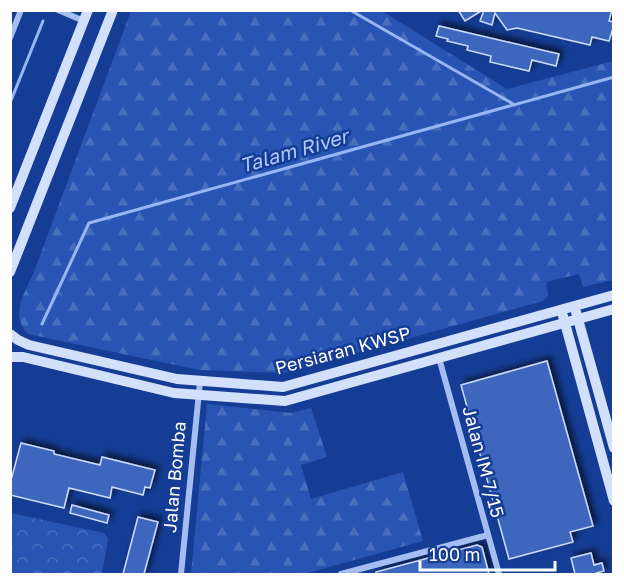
<svg xmlns="http://www.w3.org/2000/svg" width="624" height="585" font-family="'Golos Text',sans-serif">
  <style>
    .forest { fill: url(#forest-firs) }
    .park { fill: url(#park-crowns) }
    .lines { fill: none; stroke-linecap: round; stroke-linejoin: round }
    .stream { stroke: #97b7f4; stroke-width: 3 }
    .building { fill: #3d66bc; stroke: #ccdcfc; stroke-width: 1.5; filter: url(#shadow) }
    .street { stroke: #a5bef2; stroke-width: 6 }
    .secondary { stroke: #d3e0fc; stroke-width: 10 }
    .labels { text-anchor: middle; stroke-width: 5; stroke-linejoin: round; paint-order: stroke }
    .street-label { font-size: 18px; fill: #fff; stroke: #153d95 }
    .water-label { font-size: 20px; font-style: italic; fill: #b1c9f8; stroke: #153d95 }
  </style>
  <defs>
    <pattern id="forest-firs" width="22" height="20" patternUnits="userSpaceOnUse" patternTransform="scale(1.5)"><rect width="22" height="20" fill="#2855b3"/><path d="M5 1l3.5 6h-7zM16 11l3.5 6h-7z" fill="#486ebe"/></pattern>
    <pattern id="park-crowns" width="20" height="18" patternUnits="userSpaceOnUse" patternTransform="scale(1.5)"><rect width="20" height="18" fill="#2855b3"/><path d="M2 6a3 3 0 1 1 6 0M12 15a3 3 0 1 1 6 0" fill="none" stroke="#486ebe"/></pattern>
    <filter id="shadow"><feDropShadow dx="4" dy="-4" stdDeviation="3" flood-color="#0009"/></filter>
  </defs>
  <rect width="100%" height="100%" fill="#153d95"/>
  <!-- forest -->
  <g class="forest">
    <path d="M131,11H382L507,89L613,61V280L583,287L579,274L546,282L548,295L543,301L284,373L199,370L28,334C9,314 25,293 34,272Z"/>
    <polygon points="207,404 292,413 311,408 327,457 301,465 311,499 403,472 423,541 304,574 191,574"/>
  </g>
  <!-- park -->
  <polygon class="park" points="11,513 104,533 108,539 102,574 11,574"/>
  <g class="lines">
    <!-- stream -->
    <g class="stream">
      <polyline points="350,10 515,105"/>
      <polyline points="10,103 43,21"/>
      <polyline points="42,324 89,223 614,77"/>
    </g>
  </g>
  <!-- building -->
  <g class="building">
    <polygon points="458,10 483,10 465,21"/>
    <polygon points="484,10 612,10 609,21 614,22 614,25 609,41 592,37 590,45 517,28 507,30 495,13 492,25 480,21"/>
    <polygon points="439,26 559,54 556,66 532,60 529,71 490,62 491,56 467,50 468,46 447,41 448,39 436,36"/>
    <polygon points="547,361 593,526 570,532 573,542 509,559 461,385"/>
    <polygon points="21,443 54,451 54,454 100,465 102,457 155,470 150,488 145,487 143,495 112,487 110,498 69,488 64,508 10,495 10,484"/>
    <polygon points="72,505 109,515 107,523 70,513"/>
    <polygon points="138,517 158,522 144,574 123,574"/>
    <polygon points="477,545 482,547 489,574 376,574 376,572"/>
    <polygon points="591,553 594,565 602,563 604,571 596,573 596,574 575,574 571,558"/>
  </g>
  <g class="lines">
    <!-- street -->
    <g class="street">
      <polyline points="58,10 84,21"/>
      <polyline points="10,38 21,10"/>
      <polyline points="439,358 499,574"/>
      <polyline points="181,574 200,382"/>
      <polyline points="341,574 488,535"/>
    </g>
    <!-- secondary -->
    <g class="secondary">
      <polyline points="10,208 88,10"/>
      <polyline points="10,272 113,10"/>
      <polyline points="576,312 614,448"/>
      <polyline points="563,316 614,501"/>
      <polyline points="10,334 18,340 29,345 177,379 283,387 614,295"/>
      <polyline points="10,357 23,357 174,393 285,401 614,309"/>
    </g>
  </g>
  <g class="labels">
    <!-- street labels -->
    <g class="street-label">
      <text transform="translate(343 351) rotate(-15)" y="6">Persiaran KWSP</text>
      <text transform="translate(483 462) rotate(75)" y="6">Jalan IM 7/15</text>
      <text transform="translate(175 477) rotate(-85)" y="6">Jalan Bomba</text>
    </g>
    <!-- water labels -->
    <g class="water-label">
      <text transform="translate(294 151) rotate(-16)" y="7">Talam River</text>
    </g>
  </g>
  <!-- border -->
  <rect width="624" height="585" fill="none" stroke="#ffffff" stroke-width="24"/>
  <!-- scale -->
  <path d="M420 561v9h135v-9" fill="none" stroke="#ffffff" stroke-width="3"/>
  <text x="429" y="561" font-size="18" fill="#ffffff" stroke="#153d95" stroke-width="4.5" paint-order="stroke">100 m</text>
</svg>
